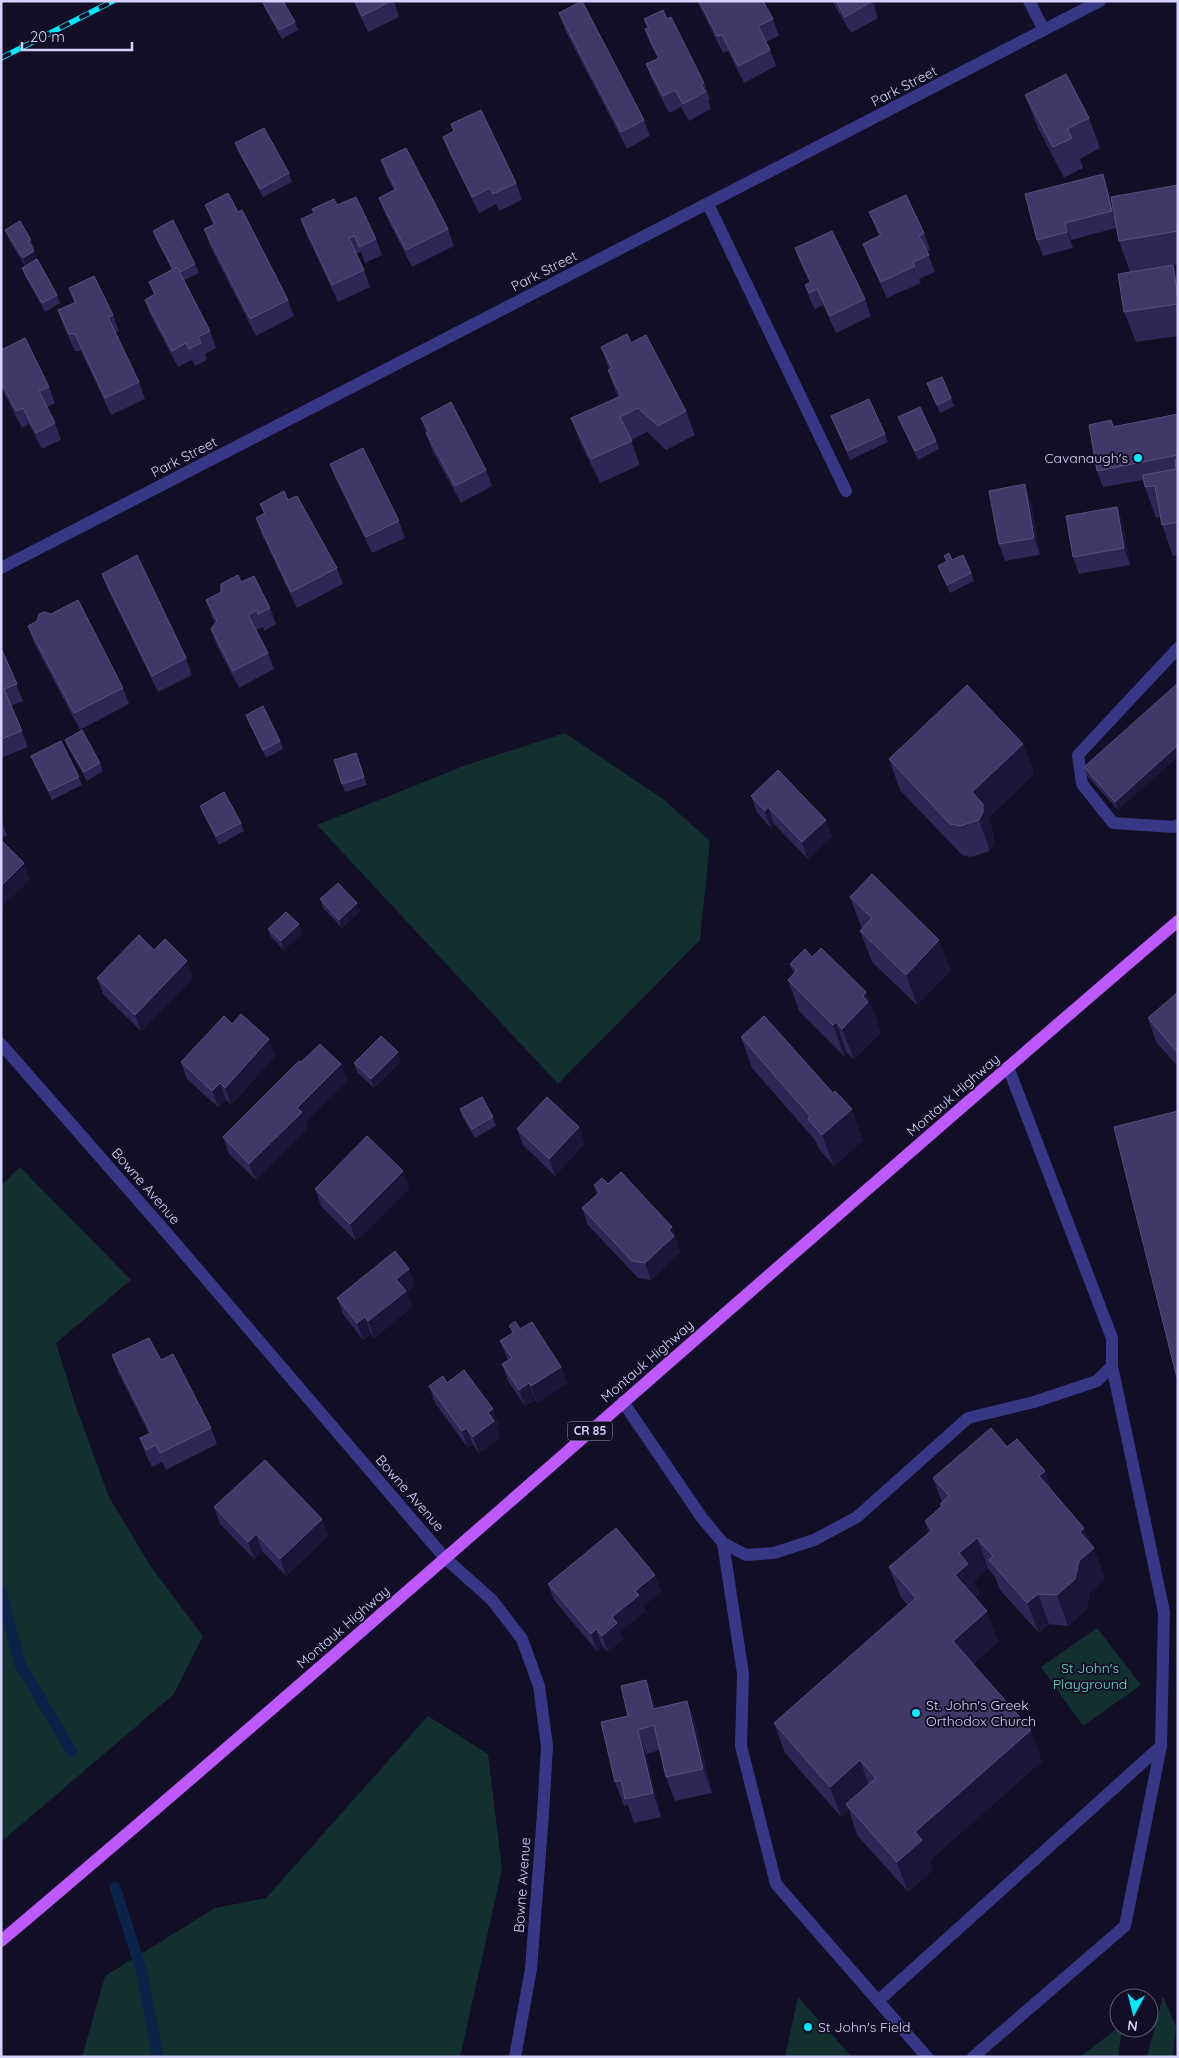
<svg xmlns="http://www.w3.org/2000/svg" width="1179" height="2058" font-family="Quicksand,sans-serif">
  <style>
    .green { fill: #11302e }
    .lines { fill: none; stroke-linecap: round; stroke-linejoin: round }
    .stream { stroke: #0a2348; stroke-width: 11 }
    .lane { stroke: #383786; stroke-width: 12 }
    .street { stroke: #383786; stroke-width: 12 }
    .primary { stroke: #bd59ff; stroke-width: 12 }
    .rail-casing { stroke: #00eafd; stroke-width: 5.5 }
    .rail { stroke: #110e25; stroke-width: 4; stroke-dasharray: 11; stroke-linecap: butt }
    .wall { fill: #2e2654 }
    .shaded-wall { fill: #1b1539 }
    .building { fill: #403866; stroke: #57507e }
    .poi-dot { fill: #00eafd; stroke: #110e25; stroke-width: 2 }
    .labels { text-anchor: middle; stroke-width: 4; stroke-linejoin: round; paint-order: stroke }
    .shield { fill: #110e25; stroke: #9b97be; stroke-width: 1 }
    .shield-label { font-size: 12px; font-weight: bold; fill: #d6d2ff }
    .street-label { font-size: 14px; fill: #d6d2ff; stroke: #110e25 }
    .poi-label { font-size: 14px; fill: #d6d2ff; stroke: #110e25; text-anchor: start }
    .park-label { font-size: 14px; fill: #5ae3be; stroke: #110e25 }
  </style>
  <rect width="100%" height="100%" fill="#110e25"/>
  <!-- green -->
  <g class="green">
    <polygon points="565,733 663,799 710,841 700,940 558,1084 317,825 466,765"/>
    <polygon points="20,1167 131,1280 56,1343 75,1404 109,1497 151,1567 203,1636 174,1694 1,1842 1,1186"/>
    <polygon points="1097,1628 1141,1685 1083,1726 1041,1667"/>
    <polygon points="428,1716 488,1754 502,1869 460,2057 82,2057 105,1976 215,1908 266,1898"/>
    <polygon points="1163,1996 1176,2027 1173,2057 1147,2057"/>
    <polygon points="798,1997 852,2057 785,2057"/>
    <polygon points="1119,2027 1122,2028 1118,2057 1080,2057"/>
  </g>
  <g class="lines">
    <!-- stream -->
    <g class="stream">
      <polyline points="1,1592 20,1664 72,1752"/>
      <polyline points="115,1887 142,1973 158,2057"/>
    </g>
    <!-- lane -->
    <g class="lane">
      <polyline points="1029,1 1044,30"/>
      <polyline points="708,204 846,491"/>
      <polyline points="1178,648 1078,755 1082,784 1113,823 1174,827 1178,825"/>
      <polyline points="623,1402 702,1518 723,1543 746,1555 774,1553 814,1540 857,1517 968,1418 1034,1402 1097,1381 1112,1366 1112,1338 1008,1067"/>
      <polyline points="723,1543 743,1674 741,1746 776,1884 927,2057"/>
      <polyline points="878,2001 1161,1746"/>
      <polyline points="973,2057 1125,1926 1161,1746 1164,1612 1112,1366"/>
    </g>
    <!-- street -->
    <g class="street">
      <polyline points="1,568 1100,1"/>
      <polyline points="1,1044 165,1231 445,1558 492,1600 522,1639 539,1686 547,1746 543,1814 531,1969 515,2057"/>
    </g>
    <!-- primary -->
    <path class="primary" d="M1,1941C397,1606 783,1258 1178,921"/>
    <defs>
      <polyline id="rail" points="1,58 113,1"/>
    </defs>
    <!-- rail casing -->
    <use href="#rail" class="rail-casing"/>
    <!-- rail -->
    <use href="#rail" class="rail"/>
  </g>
  <!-- wall -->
  <g class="wall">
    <polygon points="353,1 394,1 399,17 368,32"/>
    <polygon points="697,1 763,1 773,19 779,36 766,42 770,50 776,66 744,83 728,51 723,53"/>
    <polygon points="832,1 874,1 877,8 875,10 878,18 851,33"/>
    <polygon points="263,3 295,22 298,30 282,39 266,11"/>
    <polygon points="559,13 644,120 650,136 627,149 565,30"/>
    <polygon points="644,19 667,19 704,83 710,99 708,100 711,109 689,121 681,107 669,113 652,80 646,64 658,58 651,46 645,29 647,29"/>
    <polygon points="1025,95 1089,118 1100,148 1080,159 1083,168 1064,178 1037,126"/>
    <polygon points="451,124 516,183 522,200 499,211 496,204 479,213 449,153 443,137 454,131"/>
    <polygon points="235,143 289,173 292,182 263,197 238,151"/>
    <polygon points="381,160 448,229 454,246 412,267 385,214 379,198 394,190 387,177"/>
    <polygon points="1178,185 1178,264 1134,271 1178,278 1178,336 1136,342 1124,312 1130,272 1119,241 1116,228 1071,240 1073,248 1043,256 1037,240 1109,191 1114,211"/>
    <polygon points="205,205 238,212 288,300 294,316 256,336 210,246 204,229 213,225"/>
    <polygon points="337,205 376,239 382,255 365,263 361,252 356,254 364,270 370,287 338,302 307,236 301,219"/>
    <polygon points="869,212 924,233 930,250 927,251 935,272 919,279 921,283 887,298 869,260 863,244 879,236"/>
    <polygon points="5,230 31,240 34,248 33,249 37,259 57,295 60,303 45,312 25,276 22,268 25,266 8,238"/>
    <polygon points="153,231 195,264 199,273 184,280 210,331 216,348 205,354 207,360 195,366 192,360 178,367 151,316 145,300 154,295 149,282 172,270 156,239"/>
    <polygon points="795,248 865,299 871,316 836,333 823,305 815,309 811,302 805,285 810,283 801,265"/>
    <polygon points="69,288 113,315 119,331 115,333 139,382 145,399 111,415 81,351 75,351 64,327 58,310 74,303"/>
    <polygon points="631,343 686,411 695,435 666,450 647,432 631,440 640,465 600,483 580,442 571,418 618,398 608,370 609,369 601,347"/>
    <polygon points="1,350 49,387 55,403 47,407 55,423 61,440 42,449 29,424 22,428 1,387"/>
    <polygon points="927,383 951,398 954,406 940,413"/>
    <polygon points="1178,414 1178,555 1173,556 1162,525 1160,517 1156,518 1145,487 1143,480 1103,487 1097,471 1111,420 1114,426"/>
    <polygon points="831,416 885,434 888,442 850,460"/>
    <polygon points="898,417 936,441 939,449 918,460 902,426"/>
    <polygon points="421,418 486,470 492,486 461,503 432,450"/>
    <polygon points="330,464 399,521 405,538 372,553 336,480"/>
    <polygon points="288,500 337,568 343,584 297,608 262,535 256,518 264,514 260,504"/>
    <polygon points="1031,501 1040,555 1005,561 999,544"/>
    <polygon points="1117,507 1123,524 1130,565 1079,574 1073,557"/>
    <polygon points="944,556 952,560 971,573 974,581 950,593 938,566 947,562"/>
    <polygon points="102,574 186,658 192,675 158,692 108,590"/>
    <polygon points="241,582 270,608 276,624 264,631 263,627 256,630 268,653 274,669 239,688 217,646 211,629 215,623 212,617 206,600"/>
    <polygon points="28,626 123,688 129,704 80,730 34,643"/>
    <polygon points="1,648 23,701 11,706 28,747 1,758"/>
    <polygon points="1178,683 1118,810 1087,776 1084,767"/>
    <polygon points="246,715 280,741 283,749 266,758 249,723"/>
    <polygon points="65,740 100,763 103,771 87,781 68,748"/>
    <polygon points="1023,744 1034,774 988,818 994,835 994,843 990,851 971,857 962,855 900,790 889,759"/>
    <polygon points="356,753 367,785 345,792 342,784"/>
    <polygon points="31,756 79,777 82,785 52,800 34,764"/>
    <polygon points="751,796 832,836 808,859 774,824 771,828 757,813"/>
    <polygon points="200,806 241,823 244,831 219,845 203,814"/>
    <polygon points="1,819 7,835 1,838"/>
    <polygon points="850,897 951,970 917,1005 872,962 860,931 862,929"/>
    <polygon points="320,899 357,903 360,911 342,928 323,908"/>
    <polygon points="299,924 302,933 284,950 271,937 268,929"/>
    <polygon points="154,950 193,978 141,1031 103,994 97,978"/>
    <polygon points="812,957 866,992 878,1023 877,1024 880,1033 854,1059 847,1053 844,1056 799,1011 788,980 794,974 790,964"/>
    <polygon points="1178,992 1178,1067 1156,1042 1148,1018"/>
    <polygon points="232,1024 275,1056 231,1105 226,1100 218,1107 187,1079 181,1062"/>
    <polygon points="741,1037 863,1140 834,1166 819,1149 815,1140 752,1068"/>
    <polygon points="401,1061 374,1088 357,1072 354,1063"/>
    <polygon points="301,1062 341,1064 347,1081 305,1122 308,1128 256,1180 229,1154 223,1137"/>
    <polygon points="460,1109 493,1117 496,1126 475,1138 463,1118"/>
    <polygon points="517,1129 585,1143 555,1176 523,1145"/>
    <polygon points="403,1171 409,1188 356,1241 321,1206 315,1189"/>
    <polygon points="608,1184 678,1243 677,1244 680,1252 651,1280 638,1278 588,1225 582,1208 597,1195 594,1185"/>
    <polygon points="415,1285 407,1292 412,1307 374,1338 371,1334 363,1340 343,1314 337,1298"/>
    <polygon points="509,1326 520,1329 561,1367 567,1383 537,1403 535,1400 525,1406 508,1381 502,1364 508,1360 507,1358 500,1341 512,1333"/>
    <polygon points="112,1355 161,1360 211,1428 217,1444 166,1470 162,1462 152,1467 146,1455 140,1438 149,1434 118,1372"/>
    <polygon points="447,1383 499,1425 496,1427 500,1438 479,1453 473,1445 468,1448 435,1403 429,1386"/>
    <polygon points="1007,1447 1053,1492 1084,1528 1090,1543 1105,1579 1090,1592 1086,1610 1068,1626 1049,1624 1039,1633 1000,1590 995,1577 988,1568 974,1581 979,1594 975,1598 998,1642 973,1664 1042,1761 930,1860 933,1870 908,1892 857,1835 849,1810 841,1817 785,1753 774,1723 908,1605 901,1598 889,1567 929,1533 925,1521 941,1507 940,1504 942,1502 933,1478"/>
    <polygon points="214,1507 322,1519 328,1536 286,1576 262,1551 254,1559 220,1524"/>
    <polygon points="655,1575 661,1591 643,1606 645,1611 620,1632 623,1639 608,1652 602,1646 597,1651 554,1600 548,1584"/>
    <polygon points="646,1680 656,1709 687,1701 696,1725 712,1793 675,1801 666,1777 660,1750 646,1754 661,1817 634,1823 628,1805 624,1806 615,1782 628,1716"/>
  </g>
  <!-- shaded-wall -->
  <g class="shaded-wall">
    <polygon points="872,1 874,1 877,8 875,10"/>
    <polygon points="1103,174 1109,191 1118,228 1112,211"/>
    <polygon points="1065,223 1071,240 1073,248 1067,232"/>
    <polygon points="34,251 37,260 26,267 23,258"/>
    <polygon points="1173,265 1178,278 1178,298"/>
    <polygon points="1025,484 1031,501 1040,555 1034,538"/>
    <polygon points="1117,507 1123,524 1130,565 1124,548"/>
    <polygon points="1023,744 1034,774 988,818 994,835 994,843 990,851 979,820 972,792"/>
    <polygon points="1178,745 1178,757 1118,810 1115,802"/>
    <polygon points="768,807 774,824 771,828 765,811"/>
    <polygon points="826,820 832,836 808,859 802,842"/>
    <polygon points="24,863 30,880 1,908 1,886"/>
    <polygon points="357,903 360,911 342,928 339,920"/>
    <polygon points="299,924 302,933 284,950 281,941"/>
    <polygon points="939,940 951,970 917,1005 906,975"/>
    <polygon points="187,961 193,978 141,1031 135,1015"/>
    <polygon points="866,992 878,1023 877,1024 880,1033 854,1059 842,1029 863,996"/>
    <polygon points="836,1022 847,1053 844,1056 833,1025"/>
    <polygon points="269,1039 275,1056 231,1105 225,1088"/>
    <polygon points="398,1052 401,1061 374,1088 371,1079"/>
    <polygon points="341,1064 347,1081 305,1122 308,1128 256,1180 249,1164 297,1108"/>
    <polygon points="220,1083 226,1100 218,1107 212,1091"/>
    <polygon points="852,1109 863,1140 834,1166 822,1135"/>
    <polygon points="579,1127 585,1143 555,1176 549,1159"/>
    <polygon points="403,1171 409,1188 356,1241 350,1224"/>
    <polygon points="672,1227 678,1243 677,1244 680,1252 651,1280 645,1263"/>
    <polygon points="409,1269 415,1285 407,1292 412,1307 374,1338 368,1321 396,1279"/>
    <polygon points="365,1317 371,1334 363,1340 357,1323"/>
    <polygon points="561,1367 567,1383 537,1403 531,1386"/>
    <polygon points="529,1383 535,1400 525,1406 519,1390"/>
    <polygon points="493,1409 499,1425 496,1427 500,1438 479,1453 473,1437 488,1412"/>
    <polygon points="466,1428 473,1445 468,1448 462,1431"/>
    <polygon points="1045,1471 1056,1502 1039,1476"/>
    <polygon points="322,1519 328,1536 286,1576 280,1559"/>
    <polygon points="1084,1528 1092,1549 1094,1548 1105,1579 1090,1592 1086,1610 1068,1626 1057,1595 1080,1532"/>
    <polygon points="256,1534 262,1551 254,1559 248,1542"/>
    <polygon points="977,1538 988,1568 974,1581 979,1594 966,1606 955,1575 959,1553"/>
    <polygon points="655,1575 661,1591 643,1606 645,1611 620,1632 623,1639 608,1652 602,1636 612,1617 635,1591"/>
    <polygon points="1038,1594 1049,1624 1039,1633 1027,1603"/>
    <polygon points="987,1611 998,1642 964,1672 953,1641"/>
    <polygon points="596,1629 602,1646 597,1651 591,1634"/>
    <polygon points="646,1680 655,1704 661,1733 653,1709"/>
    <polygon points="687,1701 696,1725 712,1793 703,1769"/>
    <polygon points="638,1730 646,1754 661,1817 653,1793"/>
    <polygon points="1031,1730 1042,1761 930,1860 933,1870 908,1892 897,1862 915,1832"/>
    <polygon points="860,1760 871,1791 846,1804 849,1810 841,1817 830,1787"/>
  </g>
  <!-- building -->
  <g class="building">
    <polygon points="265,1 283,1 295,22 279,30 263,3"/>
    <polygon points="355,1 391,1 362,16"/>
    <polygon points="582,1 644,120 621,132 559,13"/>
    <polygon points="699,1 763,1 773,19 758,26 770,50 738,66 722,35 717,36"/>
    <polygon points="836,1 872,1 845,17"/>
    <polygon points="663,10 667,19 671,17 704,83 701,84 705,92 683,104 675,90 663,96 646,64 659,58 645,29 649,28 644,19"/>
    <polygon points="1066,74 1089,118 1067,129 1072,138 1053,147 1025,95"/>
    <polygon points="481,110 516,183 493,194 490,188 472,197 443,137 454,131 451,124"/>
    <polygon points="264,128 289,173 260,189 235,143"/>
    <polygon points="406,148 448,229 406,250 379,198 396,189 381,160"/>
    <polygon points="1103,174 1112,211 1065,223 1067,232 1037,240 1025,194"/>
    <polygon points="1178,185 1178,231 1119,241 1111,197"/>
    <polygon points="228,193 238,212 242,210 288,300 250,319 204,229 215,224 205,205"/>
    <polygon points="906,195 924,233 919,236 929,255 913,262 915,266 881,282 863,244 881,235 869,212"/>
    <polygon points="356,197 376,239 359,247 355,236 349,238 364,270 332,285 301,219 314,213 312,209 334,199 337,205"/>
    <polygon points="173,220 195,264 180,272 177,267 173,269 153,231"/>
    <polygon points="20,221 31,240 28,241 34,251 23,258 5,230"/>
    <polygon points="832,231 865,299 830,316 817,289 809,293 805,285 811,282 795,248"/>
    <polygon points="37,259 57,295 42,303 22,268"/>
    <polygon points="1173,265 1178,298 1178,304 1124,312 1118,274"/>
    <polygon points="177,267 210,331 198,337 201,343 189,349 186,343 172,351 145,300 155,294 149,282"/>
    <polygon points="94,276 113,315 108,317 139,382 105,398 75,334 69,334 58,310 76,302 69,288"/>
    <polygon points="627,334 631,343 646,335 686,411 658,426 638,408 620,417 632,441 591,459 571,418 621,396 608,370 612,368 601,347"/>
    <polygon points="25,338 49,387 39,391 55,423 36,433 23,408 16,411 1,382 1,350"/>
    <polygon points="942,377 951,398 937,405 927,383"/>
    <polygon points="869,399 885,434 847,451 831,416"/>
    <polygon points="451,402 486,470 455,486 426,433 429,432 421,418"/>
    <polygon points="920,407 936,441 915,451 898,417"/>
    <polygon points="1178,414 1178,455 1097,471 1089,425 1111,420 1113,427"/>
    <polygon points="363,448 399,521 366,537 330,464"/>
    <polygon points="1175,460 1178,460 1178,522 1162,525 1155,486 1145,487 1143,475 1176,469"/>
    <polygon points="1025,484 1034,538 999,544 989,491"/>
    <polygon points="284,491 288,500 297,496 337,568 291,592 256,518 265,513 260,504"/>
    <polygon points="1117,507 1124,548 1073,557 1066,516"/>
    <polygon points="949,553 952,560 963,555 971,573 947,585 938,566 947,561 944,556"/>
    <polygon points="137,555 186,658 152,676 102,574"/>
    <polygon points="238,575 241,582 254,576 270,608 258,614 257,610 248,615 268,653 233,671 211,629 217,621 206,600 221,592 221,584"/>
    <polygon points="78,600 123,688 74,713 28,626 37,621 39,614 44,612 51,614"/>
    <polygon points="1,648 17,684 4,689 22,731 1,739"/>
    <polygon points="1178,683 1178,745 1115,802 1084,767"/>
    <polygon points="967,685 1023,744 972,792 983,804 983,812 979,820 960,826 950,824 889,759"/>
    <polygon points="263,706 280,741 263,750 246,715"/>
    <polygon points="82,730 100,763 84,772 65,740"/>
    <polygon points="61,741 79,777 49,791 31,756"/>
    <polygon points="356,753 364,777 342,784 334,760"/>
    <polygon points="778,770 826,820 802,842 768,807 765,811 751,796"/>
    <polygon points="224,792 241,823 216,836 200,806"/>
    <polygon points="2,841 24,863 1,886 1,842"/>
    <polygon points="872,874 939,940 906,975 860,931 872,918 850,897"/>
    <polygon points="338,883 357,903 339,920 320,899"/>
    <polygon points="286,912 299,924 281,941 268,929"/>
    <polygon points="139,935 154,950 165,939 187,961 135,1015 97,978"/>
    <polygon points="821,948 866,992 863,996 868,1002 842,1029 836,1022 833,1025 788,980 797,970 790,964 805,949 812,957"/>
    <polygon points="1178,992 1178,1053 1148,1018"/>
    <polygon points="241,1014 269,1039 225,1088 220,1083 212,1091 181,1062 224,1016 232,1024"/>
    <polygon points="764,1016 833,1093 835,1091 852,1109 822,1135 808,1119 810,1116 741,1037"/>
    <polygon points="381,1036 398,1052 371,1079 354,1063"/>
    <polygon points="320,1044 341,1064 297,1108 302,1112 249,1164 223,1137 299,1061 301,1062"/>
    <polygon points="482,1097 493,1117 472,1129 460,1109"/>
    <polygon points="547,1097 579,1127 549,1159 517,1129"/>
    <polygon points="1178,1111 1178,1382 1114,1127"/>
    <polygon points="367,1136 403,1171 350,1224 315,1189"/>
    <polygon points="621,1172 672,1227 669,1230 674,1236 645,1263 632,1261 582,1208 600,1192 594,1185 602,1178 608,1184"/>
    <polygon points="395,1251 409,1269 396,1279 406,1291 368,1321 365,1317 357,1323 337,1298"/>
    <polygon points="515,1321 520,1329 532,1322 561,1367 531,1386 529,1383 519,1390 502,1364 512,1358 500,1341 514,1332 509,1326"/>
    <polygon points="149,1338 161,1360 173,1354 211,1428 160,1453 156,1445 146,1450 140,1438 151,1433 112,1355"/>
    <polygon points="464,1370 493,1409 488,1412 494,1421 473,1437 466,1428 462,1431 429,1386 443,1376 447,1383"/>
    <polygon points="991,1428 1007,1447 1017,1439 1045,1471 1039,1476 1084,1528 1080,1532 1094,1548 1079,1561 1075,1579 1057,1595 1038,1594 1027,1603 989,1560 993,1556 977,1538 959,1553 968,1564 955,1575 987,1611 953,1641 1031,1730 915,1832 922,1840 897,1862 846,1804 876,1778 860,1760 830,1787 774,1723 916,1598 889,1567 932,1530 925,1521 942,1506 940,1504 949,1496 933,1478"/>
    <polygon points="265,1460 322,1519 280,1559 256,1534 248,1542 214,1507"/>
    <polygon points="616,1528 655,1575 635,1591 639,1595 612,1617 617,1623 602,1636 596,1629 591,1634 548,1584"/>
    <polygon points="646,1680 653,1709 687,1701 703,1769 666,1777 654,1725 638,1730 653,1793 625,1799 621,1780 615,1782 601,1722 628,1716 621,1686"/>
  </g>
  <!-- markers -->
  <g class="poi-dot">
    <circle cx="1138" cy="458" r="5"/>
    <circle cx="916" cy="1713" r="5"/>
    <circle cx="808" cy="2027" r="5"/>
  </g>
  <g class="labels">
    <!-- shield labels -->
    <rect class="shield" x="567.5" y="1421.5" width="45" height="19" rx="4"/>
    <g class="shield-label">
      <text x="590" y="1435">CR 85</text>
    </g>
    <!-- street labels -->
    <g class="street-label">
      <text transform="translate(904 86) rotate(-27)" y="5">Park Street</text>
      <text transform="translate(544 271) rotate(-27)" y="5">Park Street</text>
      <text transform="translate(184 457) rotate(-27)" y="5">Park Street</text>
      <text transform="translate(953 1095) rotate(-41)" y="5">Montauk Highway</text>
      <text transform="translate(146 1186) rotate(49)" y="5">Bowne Avenue</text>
      <text transform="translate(647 1361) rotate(-41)" y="5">Montauk Highway</text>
      <text transform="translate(410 1493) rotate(49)" y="5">Bowne Avenue</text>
      <text transform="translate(343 1627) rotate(-41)" y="5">Montauk Highway</text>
      <text transform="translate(522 1885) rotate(-86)" y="5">Bowne Avenue</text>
    </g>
    <!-- poi labels -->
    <g class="poi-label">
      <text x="1128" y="463" text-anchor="end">Cavanaugh's</text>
      <text x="926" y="1710">St. John's Greek<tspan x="926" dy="16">Orthodox Church</tspan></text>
      <text x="818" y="2032">St John's Field</text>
    </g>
    <!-- park labels -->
    <g class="park-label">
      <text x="1090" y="1673">St John's<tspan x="1090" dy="16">Playground</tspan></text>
    </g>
  </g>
  <!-- border -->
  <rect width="1179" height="2058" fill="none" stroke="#d6d2ff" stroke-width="5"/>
  <!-- north arrow -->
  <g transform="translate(1134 2013) rotate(187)"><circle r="24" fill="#110e25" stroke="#605c7c"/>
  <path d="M0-4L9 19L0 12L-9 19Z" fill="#00eafd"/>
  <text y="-8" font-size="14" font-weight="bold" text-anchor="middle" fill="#d6d2ff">N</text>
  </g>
  <!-- scale -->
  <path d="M22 42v8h110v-8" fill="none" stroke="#d6d2ff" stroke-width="2.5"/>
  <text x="30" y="42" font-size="15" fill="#d6d2ff" stroke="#110e25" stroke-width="4" paint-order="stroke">20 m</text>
</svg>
